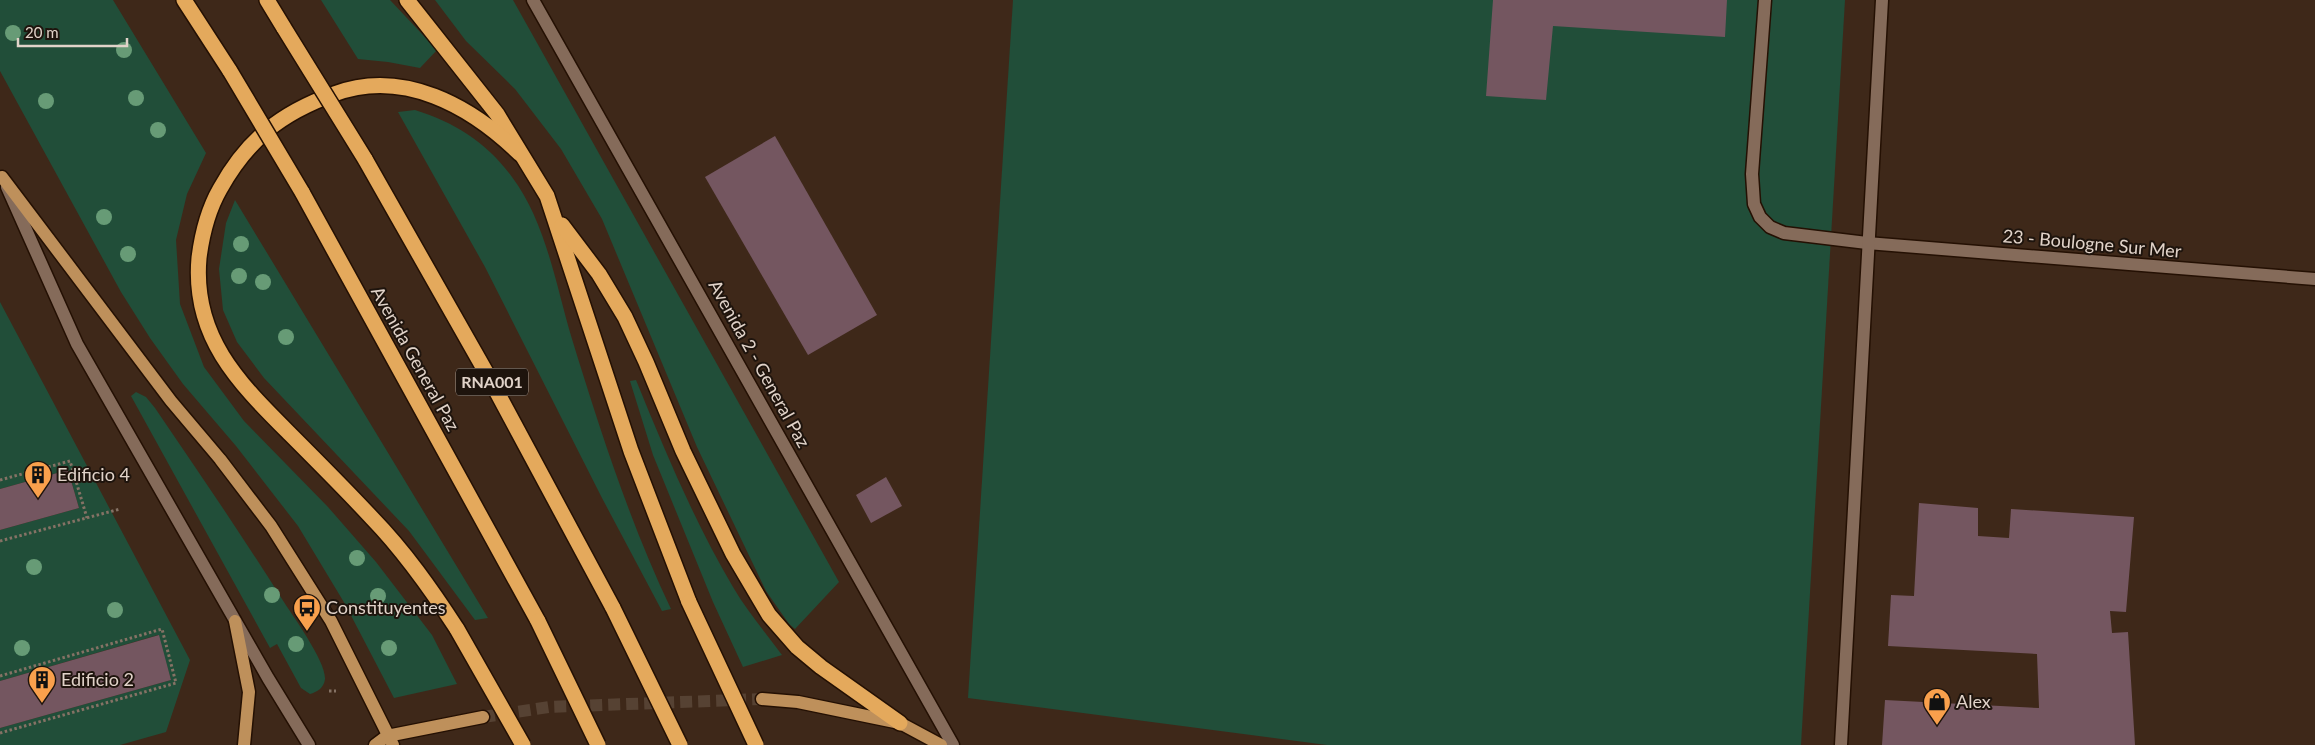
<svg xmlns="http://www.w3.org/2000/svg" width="2315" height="745" font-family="Lato,sans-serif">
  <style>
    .green { fill: #214e39 }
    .building { fill: #745660 }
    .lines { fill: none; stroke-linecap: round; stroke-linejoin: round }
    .major-tunnel { stroke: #564233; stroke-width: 12; stroke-dasharray: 12 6; stroke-linecap: butt }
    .minor-casing { stroke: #241003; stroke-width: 15 }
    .major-casing { stroke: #241003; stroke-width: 15 }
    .highway-casing { stroke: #241003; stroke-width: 18 }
    .path { stroke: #857265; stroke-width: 3; stroke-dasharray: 2.5 2.5; stroke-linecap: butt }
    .minor { stroke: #856b5a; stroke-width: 12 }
    .major { stroke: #be905b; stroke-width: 12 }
    .highway { stroke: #e4a95c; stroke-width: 15 }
    .highway-bridge-casing { stroke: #241003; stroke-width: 18; stroke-linecap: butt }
    .highway-bridge { stroke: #e4a95c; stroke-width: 15 }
    .tree { fill: #679b76 }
    .labels { text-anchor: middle; stroke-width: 4; stroke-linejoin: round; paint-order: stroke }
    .shield { fill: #1e140d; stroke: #a69a91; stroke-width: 1 }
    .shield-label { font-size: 16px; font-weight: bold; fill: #e1d3c9 }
    .street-label { font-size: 18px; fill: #e1d3c9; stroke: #1e140d }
    .poi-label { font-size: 18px; fill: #e1d3c9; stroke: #1e140d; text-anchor: start }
  </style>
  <rect width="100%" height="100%" fill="#3e2819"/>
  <!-- green -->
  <g class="green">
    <polygon points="0,0 113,0 206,153 187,194 176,240 180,304 204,367 244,421 328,507 376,562 432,635 457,684 394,698 345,604 298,526 236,446 183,384 150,338 121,292 0,71"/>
    <polygon points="321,0 390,0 437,50 420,68 388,62 358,59"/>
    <polygon points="435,0 513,0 839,582 795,629 789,624 766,591 697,447 602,219 561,149 515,89 466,41"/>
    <polygon points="1013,0 1845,0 1801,745 1327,745 968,698"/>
    <path d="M415,110C456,123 486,142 512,177C546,222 556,286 572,339C600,430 630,523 671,609L662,611L602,498L485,267L398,112Z"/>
    <polygon points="235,200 488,618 475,620 409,531 264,378 237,342 223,310 219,269 226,223"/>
    <polygon points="0,302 190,660 166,732 120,745 0,745 0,728 171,680 158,635 0,681 0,530 79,508 68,470 0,489"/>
    <path d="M636,380C665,451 694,521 733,587C747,611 766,633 782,655L743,667L713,602L653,455L630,381Z"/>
    <path d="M136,392L146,397L155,408C198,471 241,534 282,599C292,615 326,661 325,679C324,688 317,692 310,694L301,688L277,644L270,648L131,396Z"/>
  </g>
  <!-- building -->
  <g class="building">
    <polygon points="1493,0 1727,0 1725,37 1553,26 1546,100 1486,96"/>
    <polygon points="775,136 877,315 808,355 705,177"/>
    <polygon points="68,470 79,508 0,530 0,489"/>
    <polygon points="886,477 902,506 871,523 856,495"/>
    <polygon points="1919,503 1978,508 1978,536 2009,538 2011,509 2134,517 2126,612 2110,611 2112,633 2128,632 2135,745 1882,745 1885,700 2039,708 2037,654 1888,646 1891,595 1914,596"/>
    <polygon points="159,635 171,680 0,728 0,681"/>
  </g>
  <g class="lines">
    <!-- major-tunnel -->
    <polyline class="major-tunnel" points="483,717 549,707 762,699"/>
    <defs>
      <g id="minor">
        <polyline points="533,0 953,745"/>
        <polyline points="1765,0 1752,174 1754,204 1760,217 1770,227 1784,233 1867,243 2315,279"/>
        <polyline points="7,187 77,344 268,678 309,745"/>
        <polyline points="1841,745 1882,0"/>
      </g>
      <g id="major">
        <polyline points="2,177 171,401 220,459 271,526 331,621 393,745"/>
        <polyline points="235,621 249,692 244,745"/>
        <polyline points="762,699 798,702 900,723 941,745"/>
        <polyline points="375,745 387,736 483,717"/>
      </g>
      <g id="highway">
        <polyline points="184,0 230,71"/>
        <polyline points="267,0 284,28"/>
        <polyline points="407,0 497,114 547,196 631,451 689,602"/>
        <polyline points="365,159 491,381 613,608"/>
        <polyline points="302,192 538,621"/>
        <polyline points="562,225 599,274 625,317 646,362 683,451 733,554 769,615 797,647 821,667 900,723"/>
        <path d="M457,629C431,589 405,552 372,518C346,490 318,462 290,434C239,383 192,337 199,258C202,234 208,210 220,189C247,140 281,113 334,94C403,68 471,106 520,154"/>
      </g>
    </defs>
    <!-- minor casing -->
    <use href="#minor" class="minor-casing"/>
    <!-- major casing -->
    <use href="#major" class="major-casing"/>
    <!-- highway casing -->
    <use href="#highway" class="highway-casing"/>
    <!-- path -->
    <g class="path">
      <polyline points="0,480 70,461 87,518"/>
      <polyline points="0,541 120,509"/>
      <polyline points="0,676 162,629 176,683 0,733"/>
      <polyline points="329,691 336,691"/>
    </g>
    <!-- minor -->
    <use href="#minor" class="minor"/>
    <!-- major -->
    <use href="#major" class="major"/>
    <!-- highway -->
    <use href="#highway" class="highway"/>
    <defs>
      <g id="highway-bridge">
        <polyline points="284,28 365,159"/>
        <polyline points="230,71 302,192"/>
        <polyline points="689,602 756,745"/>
        <polyline points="613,608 680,745"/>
        <polyline points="538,621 598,745"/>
        <polyline points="457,629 523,745"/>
      </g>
    </defs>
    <!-- highway-bridge casing -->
    <use href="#highway-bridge" class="highway-bridge-casing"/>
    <!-- highway-bridge -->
    <use href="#highway-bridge" class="highway-bridge"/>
  </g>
  <!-- trees -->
  <g class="tree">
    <circle cx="13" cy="33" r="8"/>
    <circle cx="124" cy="50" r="8"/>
    <circle cx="136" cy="98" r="8"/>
    <circle cx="46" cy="101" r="8"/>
    <circle cx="158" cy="130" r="8"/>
    <circle cx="104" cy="217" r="8"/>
    <circle cx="241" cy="244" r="8"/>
    <circle cx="128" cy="254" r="8"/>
    <circle cx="239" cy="276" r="8"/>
    <circle cx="263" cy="282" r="8"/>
    <circle cx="286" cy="337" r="8"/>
    <circle cx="357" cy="558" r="8"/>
    <circle cx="34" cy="567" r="8"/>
    <circle cx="272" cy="595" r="8"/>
    <circle cx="378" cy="596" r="8"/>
    <circle cx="115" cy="610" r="8"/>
    <circle cx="296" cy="644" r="8"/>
    <circle cx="22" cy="648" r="8"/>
    <circle cx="389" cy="648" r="8"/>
  </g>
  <!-- icons -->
  <defs>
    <symbol id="building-pin" viewBox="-11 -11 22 30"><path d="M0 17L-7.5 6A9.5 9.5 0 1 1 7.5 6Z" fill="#f9a04c" stroke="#1e140d"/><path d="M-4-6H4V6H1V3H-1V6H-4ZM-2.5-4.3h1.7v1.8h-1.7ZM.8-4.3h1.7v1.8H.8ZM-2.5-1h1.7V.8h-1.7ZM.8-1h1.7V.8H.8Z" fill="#111"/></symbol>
    <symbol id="bus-pin" viewBox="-11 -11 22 30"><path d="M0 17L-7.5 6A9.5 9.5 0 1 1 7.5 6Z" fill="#f9a04c" stroke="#1e140d"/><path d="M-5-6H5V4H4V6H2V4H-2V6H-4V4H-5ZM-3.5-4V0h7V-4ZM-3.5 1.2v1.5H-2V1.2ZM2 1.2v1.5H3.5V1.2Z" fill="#111"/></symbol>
    <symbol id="shop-pin" viewBox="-11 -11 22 30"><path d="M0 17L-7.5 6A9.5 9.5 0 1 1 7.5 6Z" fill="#f9a04c" stroke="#1e140d"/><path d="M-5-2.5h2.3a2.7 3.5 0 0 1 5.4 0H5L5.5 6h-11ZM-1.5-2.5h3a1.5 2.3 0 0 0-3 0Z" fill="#111"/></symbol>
  </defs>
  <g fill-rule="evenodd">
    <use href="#building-pin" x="22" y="459" width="32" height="43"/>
    <use href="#bus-pin" x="291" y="592" width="32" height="43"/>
    <use href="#building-pin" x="26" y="664" width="32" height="43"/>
    <use href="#shop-pin" x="1921" y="686" width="32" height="43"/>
  </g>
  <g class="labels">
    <!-- shield labels -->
    <rect class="shield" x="456" y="368.5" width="72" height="27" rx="4"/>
    <g class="shield-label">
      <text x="492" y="388">RNA001</text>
    </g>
    <!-- street labels -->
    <g class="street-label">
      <text transform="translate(2092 244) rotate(5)" y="6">23 - Boulogne Sur Mer</text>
      <text transform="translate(415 359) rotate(61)" y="6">Avenida General Paz</text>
      <text transform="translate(759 364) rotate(61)" y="6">Avenida 2 - General Paz</text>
    </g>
    <!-- poi labels -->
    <g class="poi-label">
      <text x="57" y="481">Edificio 4</text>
      <text x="326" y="614">Constituyentes</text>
      <text x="61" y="686">Edificio 2</text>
      <text x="1956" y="708">Alex</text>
    </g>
  </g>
  <!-- scale -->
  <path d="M18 38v8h109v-8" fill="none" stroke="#e1d3c9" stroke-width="2.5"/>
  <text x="25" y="38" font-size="15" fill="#e1d3c9" stroke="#1e140d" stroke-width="4" paint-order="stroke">20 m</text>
</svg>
